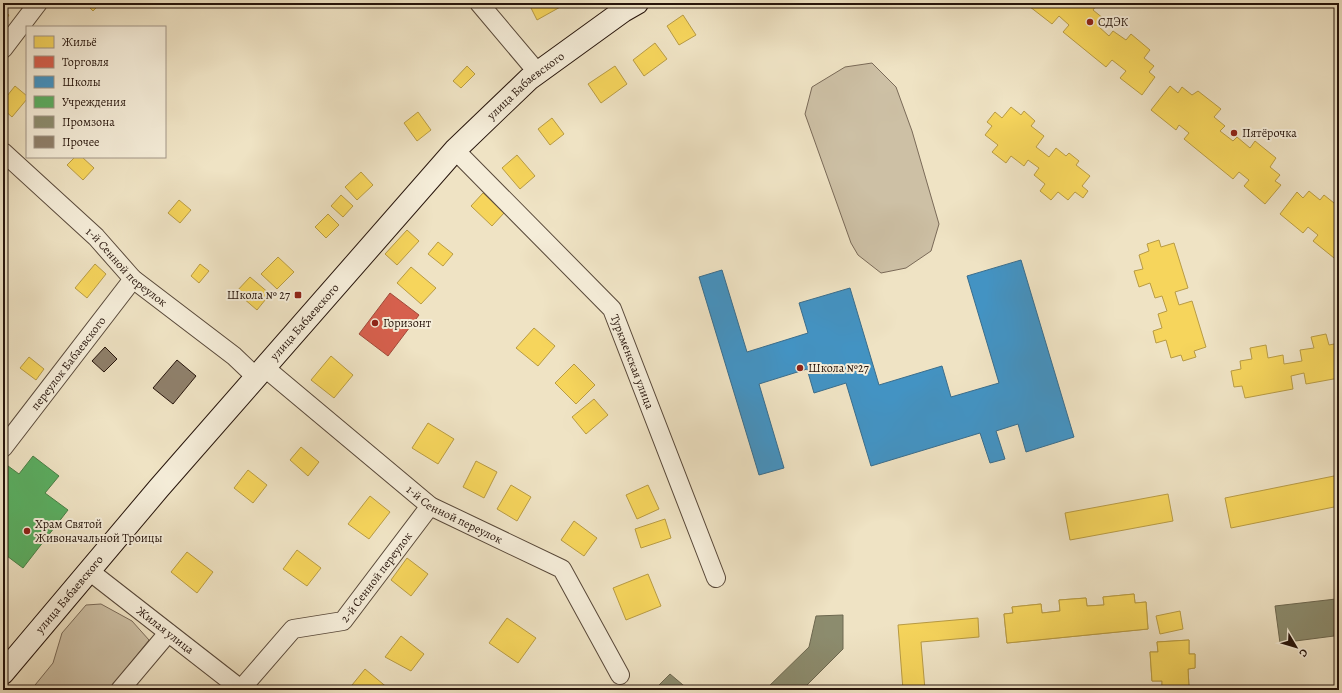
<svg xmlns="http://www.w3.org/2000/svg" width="1342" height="693" font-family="Alegreya,serif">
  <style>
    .green { fill: #cdc0a5; stroke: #7a6a58 }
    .homes { fill: #f6d55c; stroke: #b89b44 }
    .shops { fill: #d6604d; stroke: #a14939 }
    .schools { fill: #4393c3; stroke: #3a6d8c }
    .public { fill: #5aae61; stroke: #4a8047 }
    .industry { fill: #8c8c6e; stroke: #6d6850 }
    .building { fill: #8f806b; stroke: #26140b }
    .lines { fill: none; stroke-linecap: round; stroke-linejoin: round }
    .street-casing { stroke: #584839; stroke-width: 20 }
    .secondary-casing { stroke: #26140b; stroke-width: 24 }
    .street { stroke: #f5edd9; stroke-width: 18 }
    .secondary { stroke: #f5edd9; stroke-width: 22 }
    .poi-dot { fill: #8f2418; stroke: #f5edd9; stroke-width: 1.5 }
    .labels { text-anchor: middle; stroke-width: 4; stroke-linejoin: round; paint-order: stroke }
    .poi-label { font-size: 12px; fill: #26140b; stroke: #f5edd9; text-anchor: start }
    .street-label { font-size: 12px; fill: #26140b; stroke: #f5edd9 }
  </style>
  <rect width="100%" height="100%" fill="#efe3c4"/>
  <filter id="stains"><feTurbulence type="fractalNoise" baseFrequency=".005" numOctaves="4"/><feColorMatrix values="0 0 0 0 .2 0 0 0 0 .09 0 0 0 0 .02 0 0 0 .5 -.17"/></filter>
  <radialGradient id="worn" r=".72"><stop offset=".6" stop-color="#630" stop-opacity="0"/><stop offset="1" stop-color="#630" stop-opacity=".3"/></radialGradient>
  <!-- green -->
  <g class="green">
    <polygon points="872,63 896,87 912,131 939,224 931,251 906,268 881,273 858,255 851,243 805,114 812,87 845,67"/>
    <polygon points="101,604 132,621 149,640 109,690 31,690 53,663 62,633 86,605"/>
  </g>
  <!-- homes -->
  <g class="homes">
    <polygon points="85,3 101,3 93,11"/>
    <polygon points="530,3 560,3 562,6 537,20 529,4"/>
    <polygon points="1025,3 1098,3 1093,10 1104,19 1098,26 1109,36 1113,31 1126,40 1131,34 1150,50 1144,58 1154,66 1149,72 1155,77 1142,95 1120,78 1126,71 1112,60 1106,67 1063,32 1069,25 1059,16 1052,24"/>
    <polygon points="3,11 9,15 3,24"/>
    <polygon points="683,15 696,35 679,45 667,26"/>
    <polygon points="655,43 667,59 644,76 633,60"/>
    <polygon points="467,66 475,74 461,88 453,81"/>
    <polygon points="615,66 627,84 601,103 588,84"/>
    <polygon points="15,86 27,96 27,99 12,117 3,109 3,101"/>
    <polygon points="1170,86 1178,93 1182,87 1192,95 1198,91 1221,109 1214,117 1225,126 1220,131 1233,141 1237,137 1250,148 1255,141 1276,158 1270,167 1280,175 1275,181 1281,185 1265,204 1244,186 1249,180 1239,172 1233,179 1184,139 1189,133 1179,125 1176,130 1151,110"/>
    <polygon points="1011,107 1021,115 1024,111 1035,121 1031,126 1044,136 1036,147 1049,157 1056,148 1066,156 1069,153 1079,161 1076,165 1090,176 1082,186 1088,191 1083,198 1075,192 1068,200 1058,192 1051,200 1040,191 1045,184 1034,175 1039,168 1028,160 1024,166 1011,156 1006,163 992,152 998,145 985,135 992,126 987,122 995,112 1002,118"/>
    <polygon points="418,112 431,130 417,141 404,123"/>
    <polygon points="552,118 564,134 550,145 538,129"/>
    <polygon points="517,155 535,176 520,189 502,168"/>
    <polygon points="75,157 82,157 94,168 83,180 67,165"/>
    <polygon points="361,172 373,185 357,200 345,187"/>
    <polygon points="1309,191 1320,200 1324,195 1339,207 1339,262 1313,241 1318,235 1308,227 1303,233 1280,214 1297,192 1303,198"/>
    <polygon points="483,193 504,213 492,226 471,206"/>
    <polygon points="341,195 353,206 343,217 331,206"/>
    <polygon points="179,200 191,210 180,223 168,213"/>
    <polygon points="328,214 339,225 326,238 315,227"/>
    <polygon points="407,230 419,241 397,265 385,254"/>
    <polygon points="1159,240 1161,247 1174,243 1188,288 1175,292 1179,305 1192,301 1206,347 1194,351 1196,357 1183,361 1181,355 1171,358 1166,340 1156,343 1153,331 1162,328 1158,314 1167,311 1162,296 1155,298 1150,283 1139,287 1134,271 1143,269 1139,255 1149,251 1147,244"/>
    <polygon points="438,242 453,254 443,266 428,254"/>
    <polygon points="278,257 294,272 277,289 261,274"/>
    <polygon points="95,264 106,274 87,298 75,288"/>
    <polygon points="200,264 209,271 199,283 191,276"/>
    <polygon points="411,267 436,288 421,304 397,283"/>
    <polygon points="250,277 270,294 257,310 236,292"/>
    <polygon points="534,328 555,346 538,366 516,348"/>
    <polygon points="1326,334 1329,345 1339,343 1339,378 1306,384 1304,373 1291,376 1293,389 1245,398 1242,386 1234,387 1231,371 1241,369 1240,361 1252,359 1250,348 1266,345 1268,358 1283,355 1284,364 1302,361 1300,350 1314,348 1311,337"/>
    <polygon points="331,356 353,375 334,398 311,380"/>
    <polygon points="29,357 44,369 36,380 20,368"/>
    <polygon points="574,364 595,385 576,404 555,383"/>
    <polygon points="594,399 608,415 586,434 572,417"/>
    <polygon points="428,423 454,439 438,464 412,448"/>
    <polygon points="301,447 319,462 308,476 290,460"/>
    <polygon points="476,461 497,472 484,498 463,487"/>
    <polygon points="248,470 267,485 253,503 234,488"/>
    <polygon points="1339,475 1339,506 1231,528 1225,498"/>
    <polygon points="511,485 531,497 517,521 497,509"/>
    <polygon points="648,485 659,509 637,519 626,495"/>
    <polygon points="1168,494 1173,521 1070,540 1065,513"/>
    <polygon points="370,496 390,512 369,539 348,524"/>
    <polygon points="665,519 671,538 641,548 635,529"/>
    <polygon points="574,521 597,538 584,556 561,540"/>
    <polygon points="297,550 321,568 307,586 283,569"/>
    <polygon points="187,552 213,572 197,593 171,572"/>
    <polygon points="407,558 428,574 411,596 391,580"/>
    <polygon points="648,574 661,606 626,620 613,588"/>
    <polygon points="1134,594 1135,603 1146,602 1148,629 1007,643 1004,614 1013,613 1012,607 1041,604 1042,613 1060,611 1059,600 1086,598 1087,606 1104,605 1103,597"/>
    <polygon points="1134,594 1135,603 1146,602 1148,629 1007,643 1004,614 1013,613 1012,607 1041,604 1042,613 1060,611 1059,600 1086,598 1087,606 1104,605 1103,597"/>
    <polygon points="1180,611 1183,629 1160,634 1156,616"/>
    <polygon points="507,618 536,638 518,663 489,643"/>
    <polygon points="978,618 979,637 921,642 925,690 903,690 898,625"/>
    <polygon points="401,636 424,654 411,671 385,657"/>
    <polygon points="1189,640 1189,654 1195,654 1195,668 1188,669 1189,687 1162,689 1162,681 1152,681 1150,652 1158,652 1157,642"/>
    <polygon points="1189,640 1189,654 1195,654 1195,668 1188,669 1189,687 1162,689 1162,681 1152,681 1150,652 1158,652 1157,642"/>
    <polygon points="365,669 389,689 389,690 348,690"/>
  </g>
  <!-- shops -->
  <polygon class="shops" points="390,293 419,315 388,356 359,334"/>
  <!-- schools -->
  <polygon class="schools" points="1021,260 1074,437 1026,452 1018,424 996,431 1005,459 990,463 980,433 871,466 846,383 814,393 807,369 759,384 784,468 759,475 699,277 722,270 747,352 808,333 799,303 850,288 879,385 942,366 951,397 999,383 967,276"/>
  <!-- public -->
  <polygon class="public" points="33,456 59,476 45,493 68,510 23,568 3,553 3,465 4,463 19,474"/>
  <!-- industry -->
  <g class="industry">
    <polygon points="1336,599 1334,636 1280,643 1275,606"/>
    <polygon points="843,615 843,649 802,690 765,690 809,647 816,616"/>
    <polygon points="670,674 689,690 654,690"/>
    <polygon points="839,688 839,690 821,690"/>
  </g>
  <!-- building -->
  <g class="building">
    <polygon points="105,347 117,359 104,372 92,361"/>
    <polygon points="177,360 196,376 173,404 153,388"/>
  </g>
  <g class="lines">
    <defs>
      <g id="street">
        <polyline points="479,3 538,73"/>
        <polyline points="3,49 38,3"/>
        <path id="s1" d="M455,150L612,309L716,578"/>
        <path id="s2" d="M3,152L96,237L133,279L234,356L255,376"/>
        <path id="s3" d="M264,367L430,506L562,569L620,675"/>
        <path id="s4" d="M3,448L133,279"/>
        <path id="s5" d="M88,570L242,690"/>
        <path id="s6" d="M241,689L293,629L343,621L430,506"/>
        <polyline points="120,690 168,633"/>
      </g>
      <g id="secondary">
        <path id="s7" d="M3,673L159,488L455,150L529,79L623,11L637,3"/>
      </g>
    </defs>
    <!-- street casing -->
    <use href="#street" class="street-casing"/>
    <!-- secondary casing -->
    <use href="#secondary" class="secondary-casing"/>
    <!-- street -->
    <use href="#street" class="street"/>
    <!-- secondary -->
    <use href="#secondary" class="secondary"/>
  </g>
  <!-- markers -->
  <g class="poi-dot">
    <circle cx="1090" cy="22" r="4"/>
    <circle cx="1234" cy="133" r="4"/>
    <rect x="294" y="291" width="8" height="8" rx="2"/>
    <circle cx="375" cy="323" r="4"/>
    <circle cx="800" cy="368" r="4"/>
    <circle cx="27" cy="531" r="4"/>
  </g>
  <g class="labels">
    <!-- poi labels -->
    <g class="poi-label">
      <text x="1098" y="26">СДЭК</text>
      <text x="1242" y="137">Пятёрочка</text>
      <text x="290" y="299" text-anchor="end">Школа № 27</text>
      <text x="383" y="327">Горизонт</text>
      <text x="808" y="372">Школа №27</text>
      <text x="35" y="528">Храм Святой<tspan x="35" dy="14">Живоначальной Троицы</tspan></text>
    </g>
    <!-- street labels -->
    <g class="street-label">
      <text dy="4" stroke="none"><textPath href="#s7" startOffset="787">улица Бабаевского</textPath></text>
      <text dy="4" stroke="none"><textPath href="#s2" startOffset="169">1-й Сенной переулок</textPath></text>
      <text dy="4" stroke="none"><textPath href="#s7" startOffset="463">улица Бабаевского</textPath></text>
      <text dy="4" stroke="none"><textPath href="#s1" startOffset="280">Туркменская улица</textPath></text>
      <text dy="4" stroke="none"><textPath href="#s4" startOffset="107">переулок Бабаевского</textPath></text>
      <text dy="4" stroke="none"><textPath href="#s3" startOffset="242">1-й Сенной переулок</textPath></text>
      <text dy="4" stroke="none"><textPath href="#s6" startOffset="185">2-й Сенной переулок</textPath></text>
      <text dy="4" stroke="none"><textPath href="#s7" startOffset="103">улица Бабаевского</textPath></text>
      <text dy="4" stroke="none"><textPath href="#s5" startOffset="98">Жилая улица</textPath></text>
    </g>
  </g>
  <!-- margin -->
  <rect width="1342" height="693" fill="none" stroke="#efe3c4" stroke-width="16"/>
  <rect x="4" y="4" width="1334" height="685" fill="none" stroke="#26140b" stroke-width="2"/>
  <rect x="8" y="8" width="1326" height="677" fill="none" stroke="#26140b"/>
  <!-- legend -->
  <rect x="26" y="26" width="140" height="132" fill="#f5edd9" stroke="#a29687"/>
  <rect x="34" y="36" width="20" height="12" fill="#f6d55c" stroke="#a29687"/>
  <text x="62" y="46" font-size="12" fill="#26140b">Жильё</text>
  <rect x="34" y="56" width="20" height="12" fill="#d6604d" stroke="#a29687"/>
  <text x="62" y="66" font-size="12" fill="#26140b">Торговля</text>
  <rect x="34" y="76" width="20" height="12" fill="#4393c3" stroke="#a29687"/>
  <text x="62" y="86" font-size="12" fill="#26140b">Школы</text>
  <rect x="34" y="96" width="20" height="12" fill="#5aae61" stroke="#a29687"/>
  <text x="62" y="106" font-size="12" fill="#26140b">Учреждения</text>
  <rect x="34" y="116" width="20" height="12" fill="#8c8c6e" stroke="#a29687"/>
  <text x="62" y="126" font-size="12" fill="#26140b">Промзона</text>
  <rect x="34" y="136" width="20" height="12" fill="#8f806b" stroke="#a29687"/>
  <text x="62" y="146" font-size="12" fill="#26140b">Прочее</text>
  <!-- north arrow -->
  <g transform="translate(1296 647) rotate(128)" stroke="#f5edd9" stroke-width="3" paint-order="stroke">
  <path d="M0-3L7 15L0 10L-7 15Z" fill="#26140b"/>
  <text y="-6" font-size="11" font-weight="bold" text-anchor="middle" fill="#26140b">С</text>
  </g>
  <rect width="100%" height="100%" filter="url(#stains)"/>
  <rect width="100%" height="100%" fill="url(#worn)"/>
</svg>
